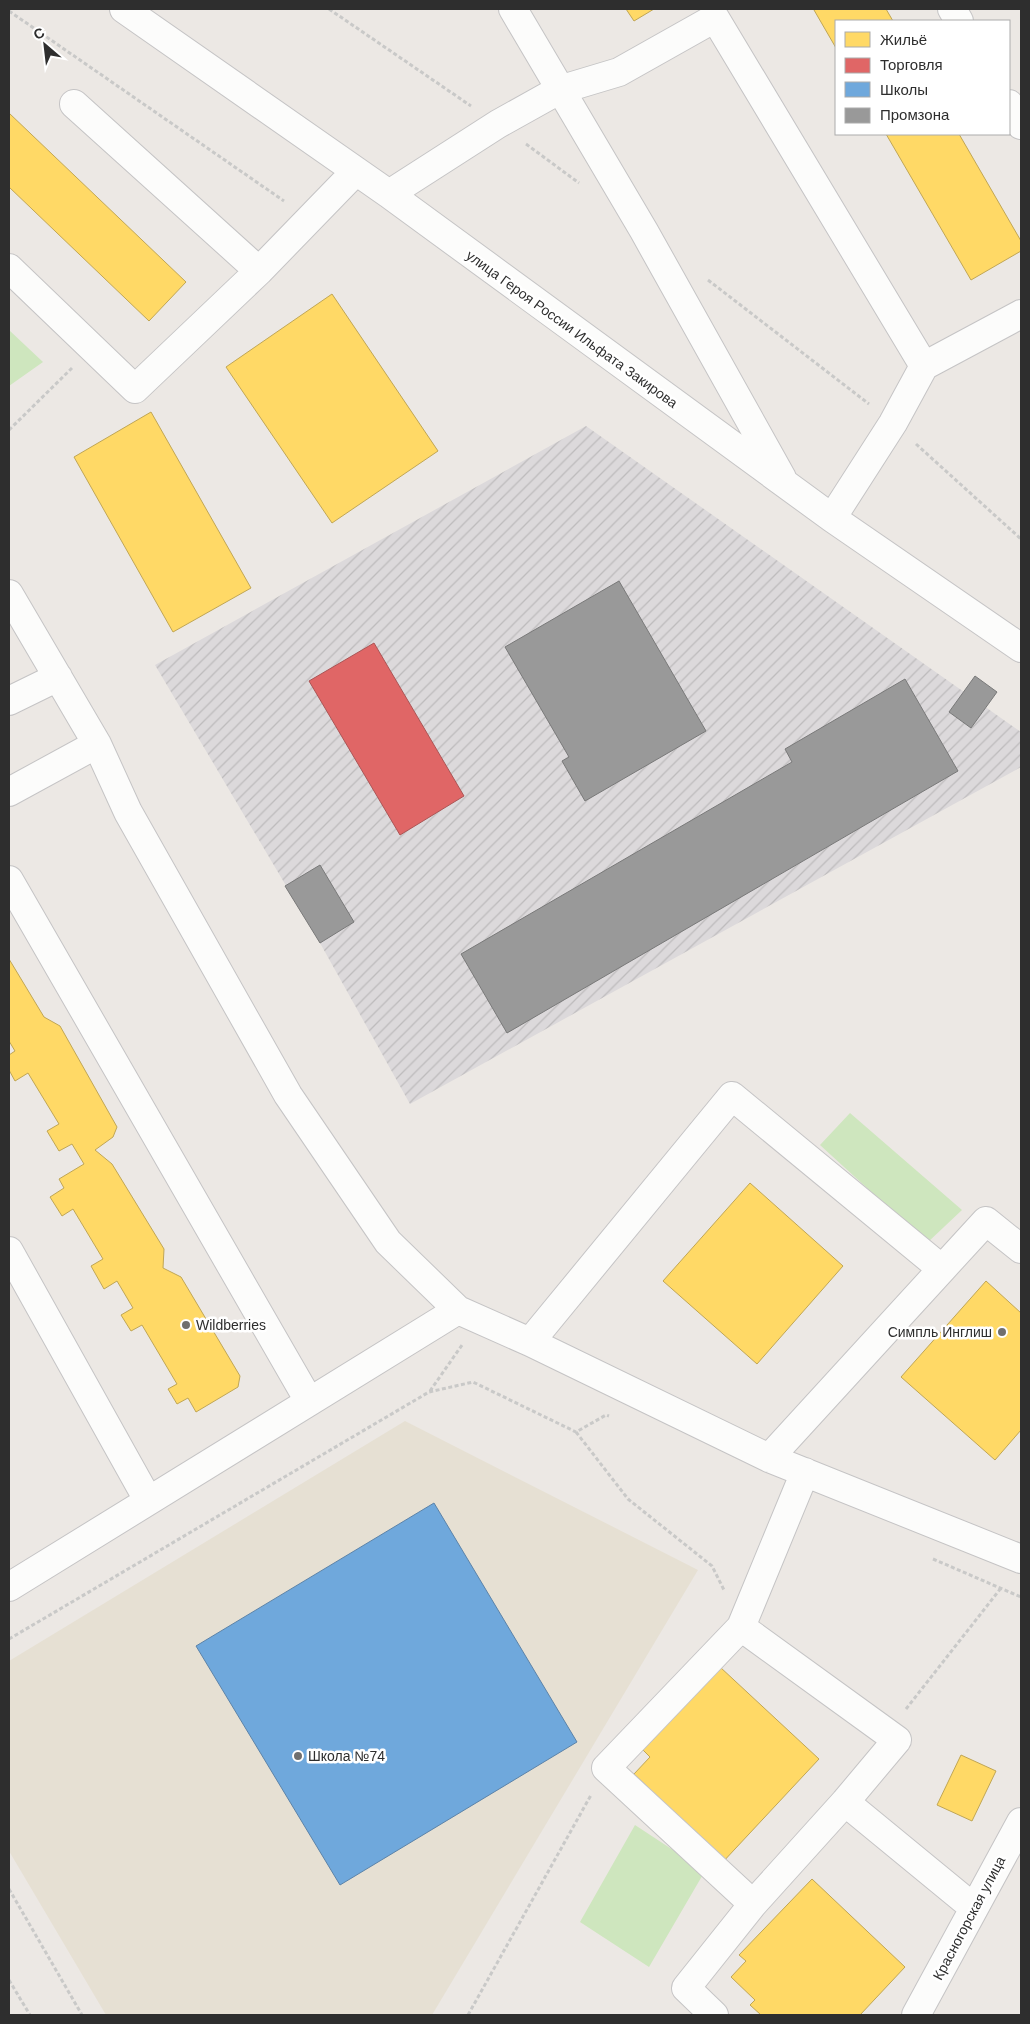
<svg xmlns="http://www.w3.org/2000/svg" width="1030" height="2024" font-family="Arial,sans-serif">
  <defs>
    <pattern id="industrial-furrows" width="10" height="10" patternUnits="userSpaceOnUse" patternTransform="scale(1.25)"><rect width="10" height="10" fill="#dcd9db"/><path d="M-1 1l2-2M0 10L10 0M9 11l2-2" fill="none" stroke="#bdbbbc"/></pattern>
  </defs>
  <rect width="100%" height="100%" fill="#ece8e4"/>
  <path fill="url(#industrial-furrows)" d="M586,426L1021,732V767L410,1104L320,943L155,665Z"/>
  <path fill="#e6e0d3" d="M405,1421L698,1570L432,2015H106L9,1851V1661Z"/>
  <path fill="#cee6be" d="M9,330L43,362L9,386Z
    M850,1113L962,1210L927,1243L820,1145Z
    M635,1825L705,1871L649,1967L580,1922Z"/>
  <path fill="#ffd966" stroke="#c0a655" d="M626,9H654L634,21Z
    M816,9H886L893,21H836V48L814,10Z
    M9,113L186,282L149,321L9,187Z
    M886,134H959L1021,241V251L971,280Z
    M332,294L438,451L332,523L226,367Z
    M151,412L251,588L173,632L74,457Z
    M9,959L44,1017L60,1026L117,1127L113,1137L95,1150L112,1164L164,1249L163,1268L181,1277L240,1376L238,1387L196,1412L188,1398L177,1404L168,1389L177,1384L142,1325L131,1331L121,1315L133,1308L117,1281L104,1289L91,1266L103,1259L73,1209L62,1216L50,1197L64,1188L59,1179L84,1164L72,1144L59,1151L47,1131L59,1124L28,1073L15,1081L9,1070V1055L15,1051L9,1041Z
    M750,1183L843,1266L757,1364L663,1281Z
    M986,1281L1021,1313V1430L995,1460L901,1377Z
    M720,1667L819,1759L721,1864L653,1801L658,1797L634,1774L650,1757L643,1750Z
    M961,1755L996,1771L972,1821L937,1805Z
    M812,1879L905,1967L860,2015H761L750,2005L755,2000L731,1977L746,1961L739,1955Z"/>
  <path fill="#e06666" stroke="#ab5555" d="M374,643L464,796L400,835L309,681Z"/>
  <path fill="#6fa8dc" stroke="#5c83a8" d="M434,1503L577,1742L340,1885L196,1646Z"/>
  <path fill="#999" stroke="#797979" d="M619,581L706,731L585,801L562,761L569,757L505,647Z
    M975,676L997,692L971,728L949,712Z
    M905,679L958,771L507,1033L461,954L792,762L785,749Z
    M320,865L354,922L320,943L285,886Z"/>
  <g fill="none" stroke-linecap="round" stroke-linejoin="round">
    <defs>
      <path id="minor" d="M124,9L389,194L832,518L1021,648
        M513,9L644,231L782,478
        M952,9L959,21
        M74,104L259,271
        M1009,104L1021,125
        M389,194L498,124L559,90L619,72L715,18L924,366
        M9,268L135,389L259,271L356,171
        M832,518L893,423L924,366L1021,314
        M9,594L97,744L128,812L288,1095L388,1242L458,1310L530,1342L769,1458L1021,1559
        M9,701L58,677
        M9,792L97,744
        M9,880L309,1401
        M9,1251L148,1500
        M942,1269L986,1221L1021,1249
        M530,1342L732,1096L942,1269L769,1458
        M9,1587L458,1310
        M741,1627L897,1740L845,1802L753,1904
        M845,1802L974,1908
        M714,2015L686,1988L753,1904L606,1768L741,1627L805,1472
        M916,2015L1021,1822"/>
    </defs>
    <use href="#minor" stroke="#c5c4c5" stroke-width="30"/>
    <path stroke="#c9c9c8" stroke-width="3" stroke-dasharray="4 2.5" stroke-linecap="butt" d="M329,9L471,106
      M9,11L284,201
      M526,144L579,183
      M708,280L869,404
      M9,430L72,368
      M916,444L1021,539
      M430,1391L462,1345
      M576,1432L628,1499L712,1566L724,1590
      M933,1559L1021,1597
      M9,1639L429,1392L473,1382L576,1432L606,1415L609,1416
      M906,1709L1001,1588
      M9,1889L82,2015
      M9,1980L30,2015
      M468,2015L591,1795"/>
    <use href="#minor" stroke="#fcfcfb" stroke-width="28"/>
  </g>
  <g fill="#706f6e" stroke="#fff" stroke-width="2">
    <circle cx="186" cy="1325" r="5"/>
    <circle cx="1002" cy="1332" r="5"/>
    <circle cx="298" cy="1756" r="5"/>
  </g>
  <g text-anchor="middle" stroke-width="5" stroke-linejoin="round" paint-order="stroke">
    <g font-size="14" fill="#2e2e2e" stroke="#fff">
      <text transform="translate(572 329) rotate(36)" y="5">улица Героя России Ильфата Закирова</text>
      <text transform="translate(969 1918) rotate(-62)" y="5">Красногорская улица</text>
    </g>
    <g font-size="14" fill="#2e2e2e" stroke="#fff" text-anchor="start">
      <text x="196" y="1330">Wildberries</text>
      <text x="992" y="1337" text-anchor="end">Симпль Инглиш</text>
      <text x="308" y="1761">Школа №74</text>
    </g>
  </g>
  <rect width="1030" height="2024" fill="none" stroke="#2e2e2e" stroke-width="20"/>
  <rect x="835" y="20" width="175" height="115" fill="#ffffff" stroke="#ababab"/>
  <rect x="845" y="32" width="25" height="15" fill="#ffd966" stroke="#ababab"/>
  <text x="880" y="45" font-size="15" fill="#2e2e2e">Жильё</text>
  <rect x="845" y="58" width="25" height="15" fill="#e06666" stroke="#ababab"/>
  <text x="880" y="70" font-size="15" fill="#2e2e2e">Торговля</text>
  <rect x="845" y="82" width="25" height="15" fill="#6fa8dc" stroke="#ababab"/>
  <text x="880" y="95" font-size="15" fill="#2e2e2e">Школы</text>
  <rect x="845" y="108" width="25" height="15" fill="#999999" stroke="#ababab"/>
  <text x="880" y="120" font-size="15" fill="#2e2e2e">Промзона</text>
  <g transform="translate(45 45) rotate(332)" stroke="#ffffff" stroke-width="4" paint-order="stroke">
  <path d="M0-4L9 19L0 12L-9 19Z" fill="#2e2e2e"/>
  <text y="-8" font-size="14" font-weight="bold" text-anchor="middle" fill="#2e2e2e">С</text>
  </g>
</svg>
